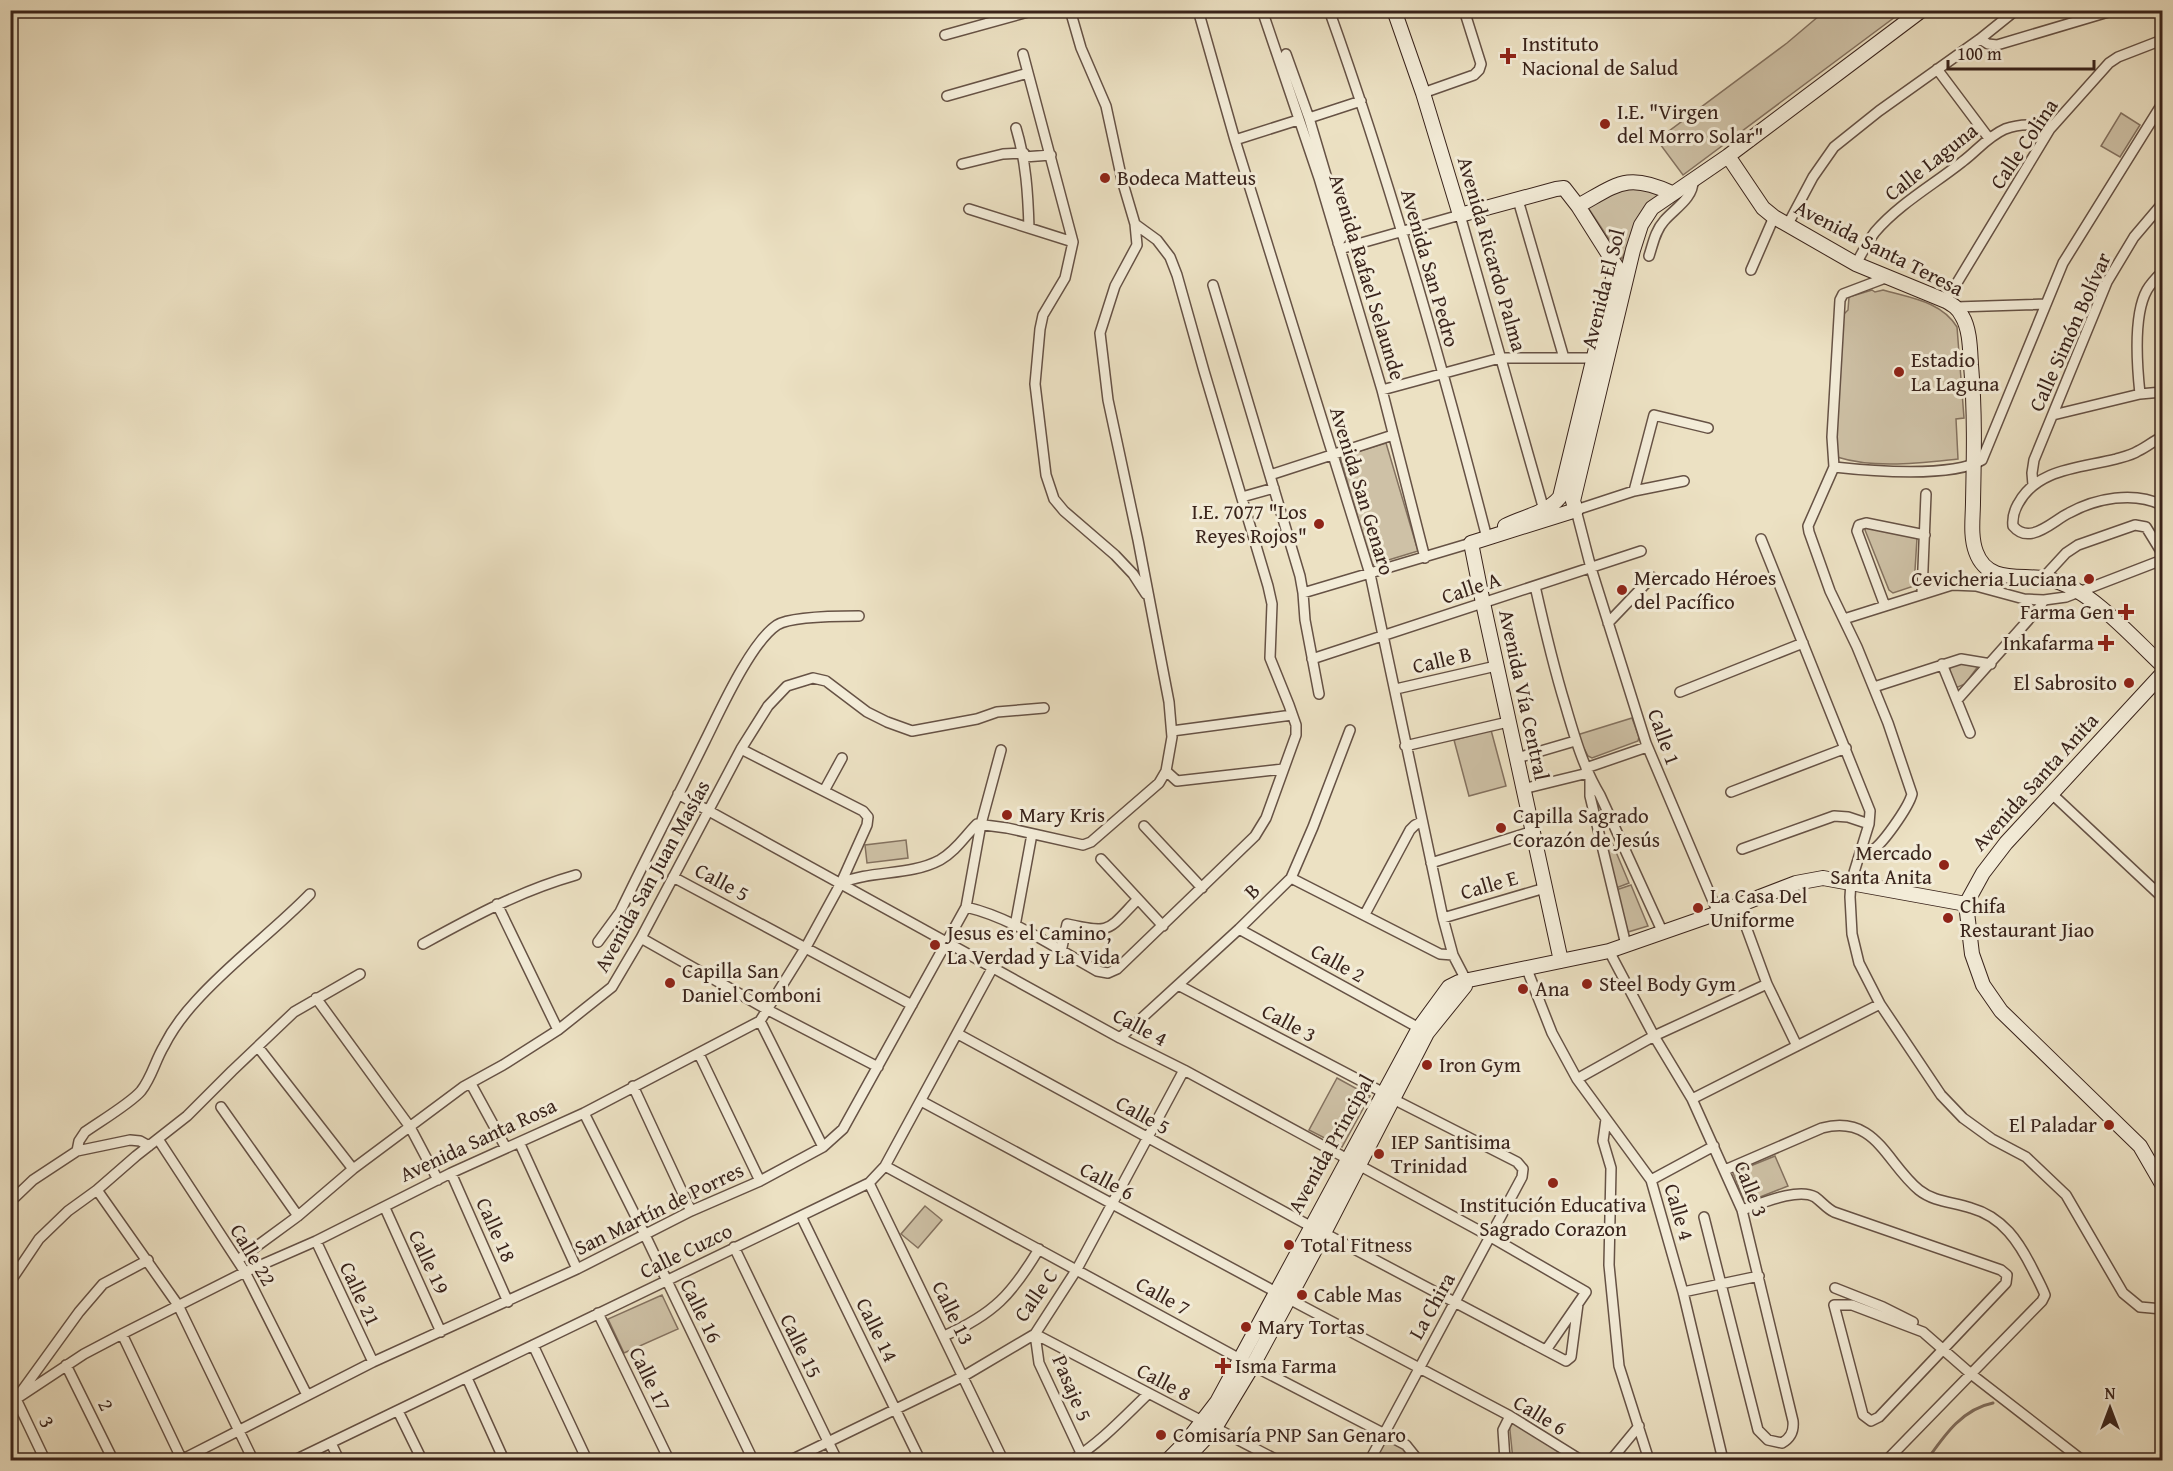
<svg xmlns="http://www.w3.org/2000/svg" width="2173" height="1471" font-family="'Gentium Book Plus',serif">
  <rect width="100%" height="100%" fill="#ece1c3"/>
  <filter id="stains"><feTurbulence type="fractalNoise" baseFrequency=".00333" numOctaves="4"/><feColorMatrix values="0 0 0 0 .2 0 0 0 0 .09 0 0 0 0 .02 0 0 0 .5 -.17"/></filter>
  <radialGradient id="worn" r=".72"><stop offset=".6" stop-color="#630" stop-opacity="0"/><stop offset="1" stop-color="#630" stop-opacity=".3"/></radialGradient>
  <path fill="#cec1a6" stroke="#847260" stroke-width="1.5" d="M1826,10L1903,11L1683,175L1657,140L1787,43Z
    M2121,113L2140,125L2120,157L2101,146Z
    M1630,186L1661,194L1638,221L1622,259L1587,206Z
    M1872,290L1875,292L1883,290C1910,298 1941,301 1957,327L1964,418L1956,419L1958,459C1919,463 1875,469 1837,457L1835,453L1841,317L1848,310L1849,297Z
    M1386,443L1418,551L1372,565L1340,457Z
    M1866,527L1917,538L1914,586L1893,593L1889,590L1865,530Z
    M1960,663L1979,665L1965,684L1958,687L1955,686L1949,671L1952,665Z
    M1632,718L1639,737L1638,741L1592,758L1588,756L1577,735Z
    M1491,730L1506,786L1469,796L1454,740Z
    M906,840L908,858L867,863L865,845Z
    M1611,840L1629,883L1616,888L1606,842Z
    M1631,885L1648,926L1628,932L1616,890Z
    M1337,1078L1370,1096L1342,1147L1309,1130Z
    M1775,1156L1788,1186L1745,1203L1733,1173Z
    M925,1206L942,1220L918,1248L901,1234Z
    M662,1295L678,1329L624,1353L608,1319Z
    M1509,1421L1575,1460H1513Z
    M1388,1436L1406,1449L1413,1460H1375Z"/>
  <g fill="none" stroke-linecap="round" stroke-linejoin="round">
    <path stroke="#806e5e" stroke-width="3" d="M1927,1460C1944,1436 1962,1409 1993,1403"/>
    <defs>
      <path id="street" d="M1200,10V17L1235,140L1370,574L1443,918L1453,955L1466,980
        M1262,10L1319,178L1382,390L1425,558
        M1329,10C1391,183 1441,360 1487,538
        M945,35L1035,10
        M1980,39L1988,44L1997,45L2115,10
        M1023,54L1073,242L1065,278L1043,315L1040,329L1035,384L1046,475L1054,499L1064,511L1115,555L1133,574L1146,594
        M1286,54L1309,118L1342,229V237L1338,243
        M1937,69L1988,137
        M1423,93L1474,75L1479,70L1481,64L1464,10
        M947,96L1028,73
        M1309,118L1361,101
        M1016,128C1026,161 1028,194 1029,228
        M1235,140L1298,120
        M1024,157L1051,155
        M962,164L1003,154L1024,153
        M1518,200L1564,358
        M969,209L1073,242
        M1788,224L1813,177L1834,147L1879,111L1980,39L2016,10
        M1340,249L1460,215L1544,510
        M1649,256C1653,244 1655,231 1664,221C1674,209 1694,198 1693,180
        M1856,264C1862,253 1868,241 1875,232C1899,204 1933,185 1962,162C1977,151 1987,137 2005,129C2019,124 2037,123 2050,129
        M1751,270L1774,217
        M1213,285L1300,576L1303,593L1305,620L1319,694
        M1946,301L2050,129L2109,63L2118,57L2162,40
        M1956,307L2046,304
        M1382,390L1500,358H1594
        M2140,394C2137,366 2133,315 2147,290C2151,283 2157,277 2162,272
        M2053,415L2140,394L2162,392
        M2162,437C2153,441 2147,447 2138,451C2132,455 2123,457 2116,459C2081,468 2037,468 2018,504C2014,511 2012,517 2013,526C2018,532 2024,535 2033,533C2046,530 2057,519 2069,513C2096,498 2134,491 2162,505
        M1834,467C1870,471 1952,478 1982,460L2063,263L2162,104
        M1270,475L1393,435
        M1684,481L1634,491L1576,510L1591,568L1646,743L1718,913
        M2033,485L2032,473L2034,460L2107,282L2134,237L2162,204
        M1634,491L1654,415L1708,428
        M1242,497L1274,488
        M1761,539L1870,811L1869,824L1851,882L1850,897L1852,934L1859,963L1880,1004L1941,1095L1963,1118L1992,1139L2026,1157L2066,1195L2123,1293L2140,1307L2162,1309
        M2043,578L2066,553L2078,545L2135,525L2146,527L2162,553
        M1535,586C1544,626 1553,665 1565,704C1574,735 1583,767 1600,795L1663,933
        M1303,593L1471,543
        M1922,593L1926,494
        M1885,606L1857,531L1859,525L1866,523L1925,535
        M1844,619L1952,585L1976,586L2024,599L2044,600L2066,597L2162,560
        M1608,623L1652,577
        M1312,659L1641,551
        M1942,664L1970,733
        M1874,687L1961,659L1991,664
        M1396,689L1496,666
        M1680,692L1803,643
        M1957,700L2039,608L2044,600
        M1172,731L1292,715
        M1405,746L1508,722
        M1517,758L1575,741
        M1586,768L1647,747
        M1166,771L1177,781L1283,769
        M1590,779V796L1626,945
        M1523,789L1588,773
        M824,791L842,758
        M1731,792L1846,748
        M678,794L1120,1038L1184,1070L1491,1237L1586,1292L1546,1350
        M2052,794L2162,897
        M1144,826L1202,888
        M1742,849L1834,816L1848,817L1869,824
        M1860,853C1861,853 1868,853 1869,852C1881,848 1909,806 1912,794L1888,723L1857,647L1830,591L1809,532L1808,526L1834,467L1832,437L1840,300L1843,294L1888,277
        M1101,859L1163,926
        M1431,863L1533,831
        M673,877L912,1005
        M1291,878L1440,954L1453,955
        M841,883C872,870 910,876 940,860C956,851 965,836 977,824L1007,828L1083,845L1091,842L1159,783L1166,771L1172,737L1169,702L1138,540L1108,400L1100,333L1115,286L1137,245L1135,224L1122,180L1106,106L1081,48L1070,10
        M497,904L558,1030
        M1738,905L1767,984L1797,1046
        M966,907C1013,918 1055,948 1097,971L1108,973L1117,969L1255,836L1266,818L1296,735V725L1289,705L1270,658L1272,604L1268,586L1204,371L1177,275L1170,257L1157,240L1135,224
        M1365,914L1410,830L1415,825L1421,822
        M1443,918L1545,888
        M1015,926L1032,834
        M1239,929L1419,1028
        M641,938L768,1010L878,1067
        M598,942L620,912C648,854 677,798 705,741C720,711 751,642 777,625C791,616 841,616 859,616
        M423,944C474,916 520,891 576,875
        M1609,951L1654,1036L1692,1099L1742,1210L1793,1421C1794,1431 1791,1438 1782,1443L1768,1440L1758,1430L1704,1217
        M1061,952L1067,924C1112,934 1107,931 1138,899
        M1526,967L1552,1033L1577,1079L1651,1180L1683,1292L1723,1460
        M1178,985L1384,1093
        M316,998L410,1127L438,1180
        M760,1021L823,1147
        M958,1034L1310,1226
        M1120,1038L1239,929L1291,878L1313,827L1350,730
        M258,1047L353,1169
        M699,1054L760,1181
        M1577,1079L1654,1036L1767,984
        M471,1084L506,1148
        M633,1086L691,1211
        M1692,1099L1880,1004
        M921,1101L1276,1292
        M221,1107L298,1216
        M584,1113L645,1235L753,1460
        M1606,1119L1603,1141L1611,1168L1609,1265L1619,1366L1649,1460
        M158,1139L245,1272L307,1395
        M520,1144L577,1269
        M77,1151L79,1141L85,1132C99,1122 131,1103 141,1091C152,1077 155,1061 164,1046C172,1030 184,1014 196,1001C231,962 274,931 310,894
        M885,1166L1240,1359L1406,1445L1418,1460
        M1725,1170L1822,1128C1876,1114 1886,1163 1919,1190C1934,1202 1953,1202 1971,1208C2003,1217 2019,1242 2033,1270C2037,1278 2042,1287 2045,1295L2042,1301L1887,1460
        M451,1173L508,1302
        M1651,1180L1714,1146
        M869,1183L1003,1460
        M97,1190L178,1305L253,1460
        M10,1202L33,1180L77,1151L130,1140L140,1141L149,1146
        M385,1208L441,1332
        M1742,1210C1760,1204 1798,1187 1815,1197C1822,1202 1826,1208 1834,1212L2001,1270L2007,1275L2006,1283L1879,1417L1871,1421L1863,1415L1834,1305H1852L1923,1332L1971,1374L2082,1460
        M801,1216L920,1460
        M1324,1233L1566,1361L1571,1357L1578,1304
        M316,1241L373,1362
        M734,1247L837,1460
        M238,1260L298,1216L353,1169L463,1087L503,1065L558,1030L612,987L641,938L741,749L768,706L787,686L813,678L826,681L867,712L887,722L912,731L977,719L997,712L1044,708
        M10,1282L39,1239L68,1211L97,1190L136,1156L187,1116L232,1071L294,1012L360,974
        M1835,1288L1883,1307L1913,1322
        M1683,1292L1759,1276
        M1289,1299L1510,1416L1581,1460
        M598,1313L669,1460
        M122,1334L182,1460
        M1035,1334L1277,1460
        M1035,1334L1039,1363L1082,1455
        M944,1336C994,1314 1012,1294 1039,1249
        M533,1345L587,1460
        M66,1365L113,1460
        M467,1378L504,1460
        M10,1406L16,1399L84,1354L122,1334L245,1272L316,1241L451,1173L584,1113L760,1021L806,947L841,883L867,825L868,817L863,811L741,749
        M398,1411L422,1460
        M331,1443L339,1460
        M45,1460L16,1399L79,1312L103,1284L148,1260
        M181,1460L373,1362L577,1269L691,1211L760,1181L823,1147L843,1129L966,907L981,824L1001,750
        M295,1460L869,1183L885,1166L993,967
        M791,1460L964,1376L1035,1334L1077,1269L1184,1070
        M1072,1460C1100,1443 1124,1417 1148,1394
        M1370,1460L1522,1177L1523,1169L1517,1162L1393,1099
        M1505,1460L1503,1430L1510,1416
        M1611,1460L1639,1426"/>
      <path id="secondary" d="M1394,10L1423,93L1460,215L1556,189L1564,188L1578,206L1616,266L1560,497C1546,514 1524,516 1505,526
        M1728,156L1763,208L1774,217L1856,264L1946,301C1953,305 1958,308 1962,316C1970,329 1970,349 1971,365C1975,411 1974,456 1973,502C1973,517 1970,536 1976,552C1989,588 2028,571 2056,581C2094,593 2133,638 2162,665
        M1578,206C1618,184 1627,172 1672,193
        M2162,674L2006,843L1983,873L1966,904L1972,954L1983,985L2001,1011L2140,1146L2162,1184
        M1561,961L1483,603L1471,543L1576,510L1573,501L1633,250L1641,225L1652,208L1728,156L1922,10
        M1168,1460L1187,1441L1217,1402L1419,1028L1449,987L1459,982L1609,951L1718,913L1796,883L1823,878L1966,904
        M1185,1460L1215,1428L1253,1365L1324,1233L1427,1033L1465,986L1466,980
        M2160,1460L2162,1459"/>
    </defs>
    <use href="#street" stroke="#665245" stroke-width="12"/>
    <use href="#secondary" stroke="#39231b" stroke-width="16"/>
    <use href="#street" stroke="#f3ecd8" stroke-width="9"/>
    <use href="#secondary" stroke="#f3ecd8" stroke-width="14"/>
  </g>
  <g fill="#8f2418" stroke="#f3ecd8" stroke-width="2">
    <path d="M1505 47h6v6h6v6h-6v6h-6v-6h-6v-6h6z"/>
    <circle cx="1605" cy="124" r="6"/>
    <circle cx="1105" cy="178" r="6"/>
    <circle cx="1899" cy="372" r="6"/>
    <circle cx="1319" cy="524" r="6"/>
    <circle cx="2089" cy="579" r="6"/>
    <circle cx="1622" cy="590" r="6"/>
    <path d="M2123 603h6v6h6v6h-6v6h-6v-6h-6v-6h6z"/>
    <path d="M2103 634h6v6h6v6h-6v6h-6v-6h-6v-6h6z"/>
    <circle cx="2129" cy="683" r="6"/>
    <circle cx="1007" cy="815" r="6"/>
    <circle cx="1501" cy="828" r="6"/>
    <circle cx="1944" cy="865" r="6"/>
    <circle cx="1698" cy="908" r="6"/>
    <circle cx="1948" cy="918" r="6"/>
    <circle cx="935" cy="945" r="6"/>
    <circle cx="670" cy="983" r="6"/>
    <circle cx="1587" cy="984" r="6"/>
    <circle cx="1523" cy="989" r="6"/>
    <circle cx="1427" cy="1065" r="6"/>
    <circle cx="2109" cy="1125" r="6"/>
    <circle cx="1379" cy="1154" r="6"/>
    <circle cx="1553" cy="1183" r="6"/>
    <circle cx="1289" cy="1245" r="6"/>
    <circle cx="1302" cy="1295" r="6"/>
    <circle cx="1246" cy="1327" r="6"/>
    <path d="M1220 1357h6v6h6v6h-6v6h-6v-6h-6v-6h6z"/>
    <circle cx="1161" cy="1435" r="6"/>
  </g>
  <g text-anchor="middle" stroke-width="6" stroke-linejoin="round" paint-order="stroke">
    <g font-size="21" fill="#39231b" stroke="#f3ecd8" text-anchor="start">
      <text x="1522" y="51">Instituto<tspan x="1522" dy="24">Nacional de Salud</tspan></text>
      <text x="1617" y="119">I.E. "Virgen<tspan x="1617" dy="24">del Morro Solar"</tspan></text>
      <text x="1117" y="185">Bodeca Matteus</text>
      <text x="1911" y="367">Estadio<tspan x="1911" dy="24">La Laguna</tspan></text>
      <text x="1307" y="519" text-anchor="end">I.E. 7077 "Los<tspan x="1307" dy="24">Reyes Rojos"</tspan></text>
      <text x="1634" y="585">Mercado Héroes<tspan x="1634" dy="24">del Pacífico</tspan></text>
      <text x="2077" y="586" text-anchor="end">Cevicheria Luciana</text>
      <text x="2114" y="619" text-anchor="end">Farma Gen</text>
      <text x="2094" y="650" text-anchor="end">Inkafarma</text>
      <text x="2117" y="690" text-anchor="end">El Sabrosito</text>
      <text x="1019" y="822">Mary Kris</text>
      <text x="1513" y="823">Capilla Sagrado<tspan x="1513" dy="24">Corazón de Jesús</tspan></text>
      <text x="1932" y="860" text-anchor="end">Mercado<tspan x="1932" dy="24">Santa Anita</tspan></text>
      <text x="1710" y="903">La Casa Del<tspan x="1710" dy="24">Uniforme</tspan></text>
      <text x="1960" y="913">Chifa<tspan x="1960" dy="24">Restaurant Jiao</tspan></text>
      <text x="947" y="940">Jesus es el Camino,<tspan x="947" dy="24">La Verdad y La Vida</tspan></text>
      <text x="682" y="978">Capilla San<tspan x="682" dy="24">Daniel Comboni</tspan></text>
      <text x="1599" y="991">Steel Body Gym</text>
      <text x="1535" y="996">Ana</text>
      <text x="1439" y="1072">Iron Gym</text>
      <text x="2097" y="1132" text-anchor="end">El Paladar</text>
      <text x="1391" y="1149">IEP Santisima<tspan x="1391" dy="24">Trinidad</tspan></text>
      <text x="1553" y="1212" text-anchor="middle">Institución Educativa<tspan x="1553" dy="24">Sagrado Corazon</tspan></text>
      <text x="1301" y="1252">Total Fitness</text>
      <text x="1314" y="1302">Cable Mas</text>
      <text x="1258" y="1334">Mary Tortas</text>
      <text x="1235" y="1373">Isma Farma</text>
      <text x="1173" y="1442">Comisaría PNP San Genaro</text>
    </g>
    <g font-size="21" fill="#39231b" stroke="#f3ecd8">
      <text transform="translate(2024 144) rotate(-56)" y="7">Calle Colina</text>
      <text transform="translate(1931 162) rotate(-38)" y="7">Calle Laguna</text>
      <text transform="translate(1879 248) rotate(27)" y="7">Avenida Santa Teresa</text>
      <text transform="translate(1492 254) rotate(74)" y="7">Avenida Ricardo Palma</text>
      <text transform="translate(1430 268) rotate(74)" y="7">Avenida San Pedro</text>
      <text transform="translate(1367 277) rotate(73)" y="7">Avenida Rafael Selaunde</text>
      <text transform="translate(1603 289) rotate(-76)" y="7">Avenida El Sol</text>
      <text transform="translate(2070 332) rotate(-66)" y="7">Calle Simón Bolívar</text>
      <text transform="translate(1362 491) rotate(73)" y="7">Avenida San Genaro</text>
      <text transform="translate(1471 588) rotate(-18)" y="7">Calle A</text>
      <text transform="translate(1442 660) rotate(-13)" y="7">Calle B</text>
      <text transform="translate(1524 695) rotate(78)" y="7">Avenida Vía Central</text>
      <text transform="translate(1664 737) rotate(70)" y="7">Calle 1</text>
      <text transform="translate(2035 782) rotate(-48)" y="7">Avenida Santa Anita</text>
      <text transform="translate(652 876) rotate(-61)" y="7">Avenida San Juan Masías</text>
      <text transform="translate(722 882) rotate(28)" y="7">Calle 5</text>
      <text transform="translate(1489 885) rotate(-16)" y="7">Calle E</text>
      <text transform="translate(1252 891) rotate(-45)" y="7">B</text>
      <text transform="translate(1338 963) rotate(29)" y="7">Calle 2</text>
      <text transform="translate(1289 1023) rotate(28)" y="7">Calle 3</text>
      <text transform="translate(1140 1027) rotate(28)" y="7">Calle 4</text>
      <text transform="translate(1143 1115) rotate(29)" y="7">Calle 5</text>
      <text transform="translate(478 1140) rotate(-25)" y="7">Avenida Santa Rosa</text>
      <text transform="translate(1331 1144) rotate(-61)" y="7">Avenida Principal</text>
      <text transform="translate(1107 1181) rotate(28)" y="7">Calle 6</text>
      <text transform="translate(1751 1189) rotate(69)" y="7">Calle 3</text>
      <text transform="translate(659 1209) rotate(-26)" y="7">San Martín de Porres</text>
      <text transform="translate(1679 1212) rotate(74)" y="7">Calle 4</text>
      <text transform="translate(496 1230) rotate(66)" y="7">Calle 18</text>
      <text transform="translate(686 1251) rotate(-26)" y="7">Calle Cuzco</text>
      <text transform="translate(253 1255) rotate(59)" y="7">Calle 22</text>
      <text transform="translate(429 1262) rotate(65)" y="7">Calle 19</text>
      <text transform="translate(360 1294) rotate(65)" y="7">Calle 21</text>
      <text transform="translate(1036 1295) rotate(-55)" y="7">Calle C</text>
      <text transform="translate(1163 1296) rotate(29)" y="7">Calle 7</text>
      <text transform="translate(1432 1306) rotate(-61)" y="7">La Chira</text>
      <text transform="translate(701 1311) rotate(64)" y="7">Calle 16</text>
      <text transform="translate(953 1313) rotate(64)" y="7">Calle 13</text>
      <text transform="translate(877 1330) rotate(64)" y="7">Calle 14</text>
      <text transform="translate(801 1346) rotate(64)" y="7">Calle 15</text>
      <text transform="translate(650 1379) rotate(64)" y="7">Calle 17</text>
      <text transform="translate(1164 1382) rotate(28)" y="7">Calle 8</text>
      <text transform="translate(1072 1388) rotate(67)" y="7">Pasaje 5</text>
      <text transform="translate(106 1405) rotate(64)" y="7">2</text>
      <text transform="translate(1540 1415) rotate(31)" y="7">Calle 6</text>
      <text transform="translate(47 1422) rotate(64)" y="7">3</text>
    </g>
  </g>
  <rect width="2173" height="1471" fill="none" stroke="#ece1c3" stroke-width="36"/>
  <rect x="12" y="12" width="2149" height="1447" fill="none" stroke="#39231b" stroke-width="3"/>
  <rect x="18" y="18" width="2137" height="1435" fill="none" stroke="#39231b" stroke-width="1.5"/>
  <g transform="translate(2110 1408)" stroke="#f3ecd8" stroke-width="4.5" paint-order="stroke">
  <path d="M0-4.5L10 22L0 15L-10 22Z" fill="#39231b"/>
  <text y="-9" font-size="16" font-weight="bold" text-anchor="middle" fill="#39231b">N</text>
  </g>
  <path d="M1948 60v9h146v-9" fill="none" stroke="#39231b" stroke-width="3"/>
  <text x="1957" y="60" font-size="18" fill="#39231b" stroke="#f3ecd8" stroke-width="4.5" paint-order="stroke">100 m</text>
  <rect width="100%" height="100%" filter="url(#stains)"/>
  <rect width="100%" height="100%" fill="url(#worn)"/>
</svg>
